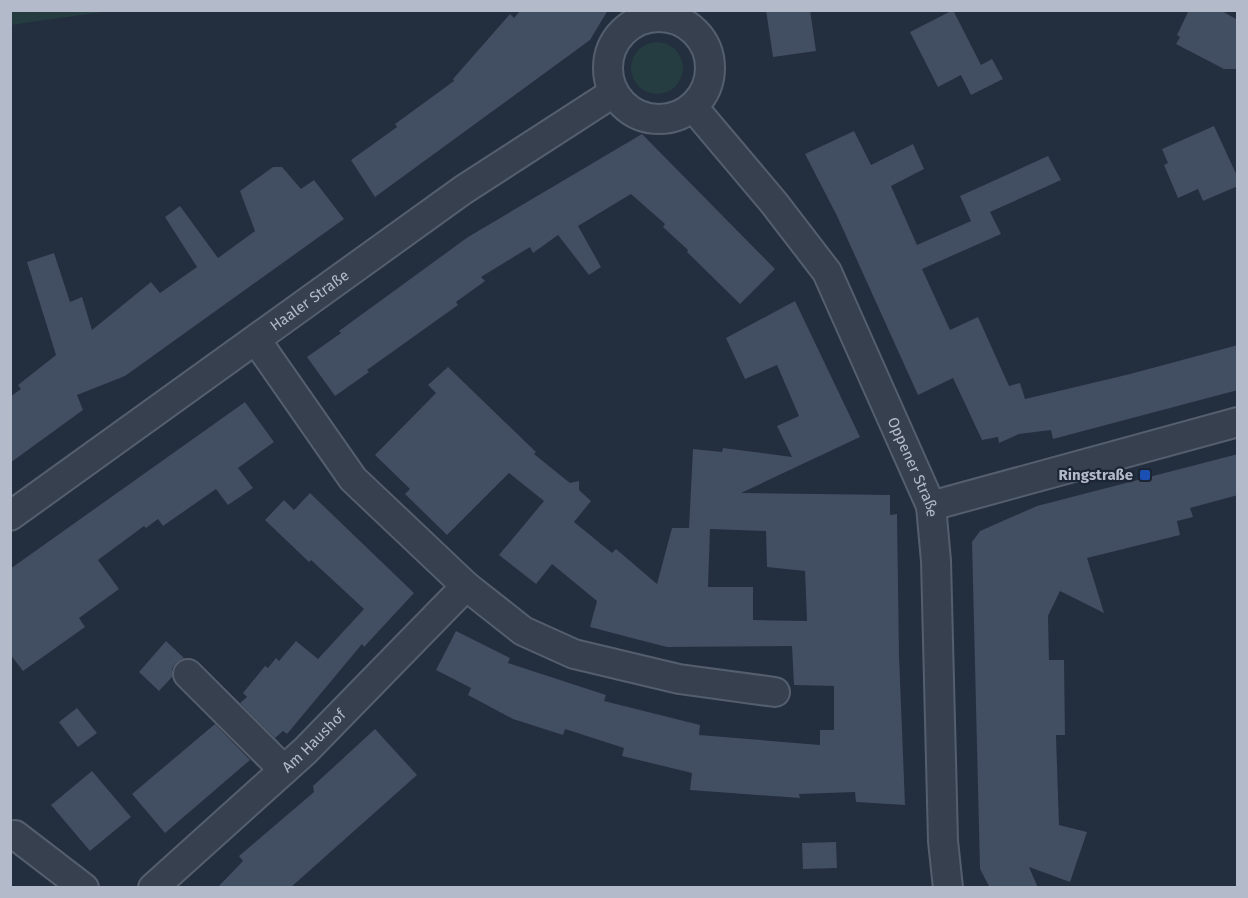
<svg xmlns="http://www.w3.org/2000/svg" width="1248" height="898" font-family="'Fira Sans',sans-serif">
  <rect width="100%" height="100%" fill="#232e3f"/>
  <path fill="#253c40" d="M11,10H110V11L11,25Z
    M631 68a26 26 0 1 1 52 0a26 26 0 1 1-52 0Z"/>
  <path fill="#424e61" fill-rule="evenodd" d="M521,10H608L590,40L375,197L351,160L397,127L395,124L454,81L453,79L510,14L514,18Z
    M766,10H810L816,51L773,57Z
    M953,10L981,65L992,59L1003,79L971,95L961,75L938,87L910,32Z
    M1189,10H1220L1238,20V69H1224L1176,44L1180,37L1177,35Z
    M1214,126L1238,178V186L1203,201L1198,189L1178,198L1164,165L1168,163L1162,149Z
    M854,131L871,165L913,144L924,169L891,186L917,245L971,221L960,196L1048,156L1061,180L990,212L1001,234L922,269L950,330L978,317L1009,386L1020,383L1025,399L1130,374L1238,345V390L1053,439L1051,430L1019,434L999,443L998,437L982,440L953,378L918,395L837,216L805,154Z
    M642,134L775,269L740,304L687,252L688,250L663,227L665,224L631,194L578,226L601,267L589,275L558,235L533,253L530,247L481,277L485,281L456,302L458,305L367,370L369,372L335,396L307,357L341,333L339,331L468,237Z
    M273,167H282L301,189L314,180L344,219L125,376L77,395L83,410L10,463V397L21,389L18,385L56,355L27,262L54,253L70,302L82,297L92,330L151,282L160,293L197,267L165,217L180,206L218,258L255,231L240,191Z
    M795,301L860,437L741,493L890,495V515L897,514L899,655L905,805L856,802L855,792L799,794L800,798L690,790L692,773L622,756L624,748L565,729L563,735L513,719L468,695L471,688L436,670L456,631L510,658L508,663L606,695L604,701L700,725L699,735L820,745V730H834V686L794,685L792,646L667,647L628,637L590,627L597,601L552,564L536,584L499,555L544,501L509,473L447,535L405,494L410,489L375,455L436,393L428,385L448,367L536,452L534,454L570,483L579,481V490L591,501L574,522L612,553L616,549L657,584L672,528H689L693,449L722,452L723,448L792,457L777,426L799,416L777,365L745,379L726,338ZM710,529L766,531L767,567L805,571L807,621L753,620V587H708Z
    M245,402L274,442L238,468L253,488L228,505L216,489L163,526L158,519L146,528L144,526L98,560L119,589L79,618L85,627L23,671L10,654V569Z
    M1238,454V495L1190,508L1193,517L1177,521L1180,535L1087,558L1104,613L1060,591L1048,616L1049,660H1064L1065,735H1056L1059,825L1087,832L1070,882L1029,867L1038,888H990L980,869L972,542L980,531L1037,506Z
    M310,493L414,593L364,647L362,644L287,734L283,731L275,738L240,703L247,697L243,693L265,666L268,668L276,658L279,661L296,641L318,659L364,609L311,560L309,562L265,520L284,500L294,510Z
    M166,641L184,658L176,663L172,669V677L159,691L139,672Z
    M77,708L97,733L78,747L59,722Z
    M215,724L250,760L165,833L132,794Z
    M375,729L417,775L290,888H217L243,861L239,856L314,792L313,786Z
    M92,771L131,817L90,851L51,805Z
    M836,842L837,868L803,869L802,843Z"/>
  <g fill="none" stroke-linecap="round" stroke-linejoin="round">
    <defs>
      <g id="minor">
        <circle cx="659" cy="68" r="51"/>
        <path id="s1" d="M693,107L774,203L827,272L931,506L936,561L943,841L948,888"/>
        <path d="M256,340L353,479L466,586L523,631L574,654L679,679L775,692"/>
        <path d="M931,506L1238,422"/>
        <path id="s2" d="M10,516L463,190L613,93"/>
        <path d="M188,674L284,770"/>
        <path d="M15,835L84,888"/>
        <path id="s3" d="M153,888L305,751L466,586"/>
      </g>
    </defs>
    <use href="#minor" stroke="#555e6d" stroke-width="32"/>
    <use href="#minor" stroke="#37404f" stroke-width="28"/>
  </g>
  <rect fill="#1a4fb4" stroke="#1c2534" stroke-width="2" x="1139" y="469" width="12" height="12" rx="3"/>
  <g text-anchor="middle" stroke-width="4.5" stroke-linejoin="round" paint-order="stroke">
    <g font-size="15" fill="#b3bbca" stroke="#1c2534">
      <text dy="5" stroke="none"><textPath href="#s2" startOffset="369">Haaler Straße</textPath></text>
      <text dy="5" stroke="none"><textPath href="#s1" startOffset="426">Oppener Straße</textPath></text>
      <text dy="5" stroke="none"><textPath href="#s3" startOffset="218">Am Haushof</textPath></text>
    </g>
    <g font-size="15" font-weight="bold" fill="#b3bbca" stroke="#1c2534" text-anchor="end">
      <text x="1133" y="480">Ringstraße</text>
    </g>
  </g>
  <rect width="1248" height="898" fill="none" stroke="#b3bbca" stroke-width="24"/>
</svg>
